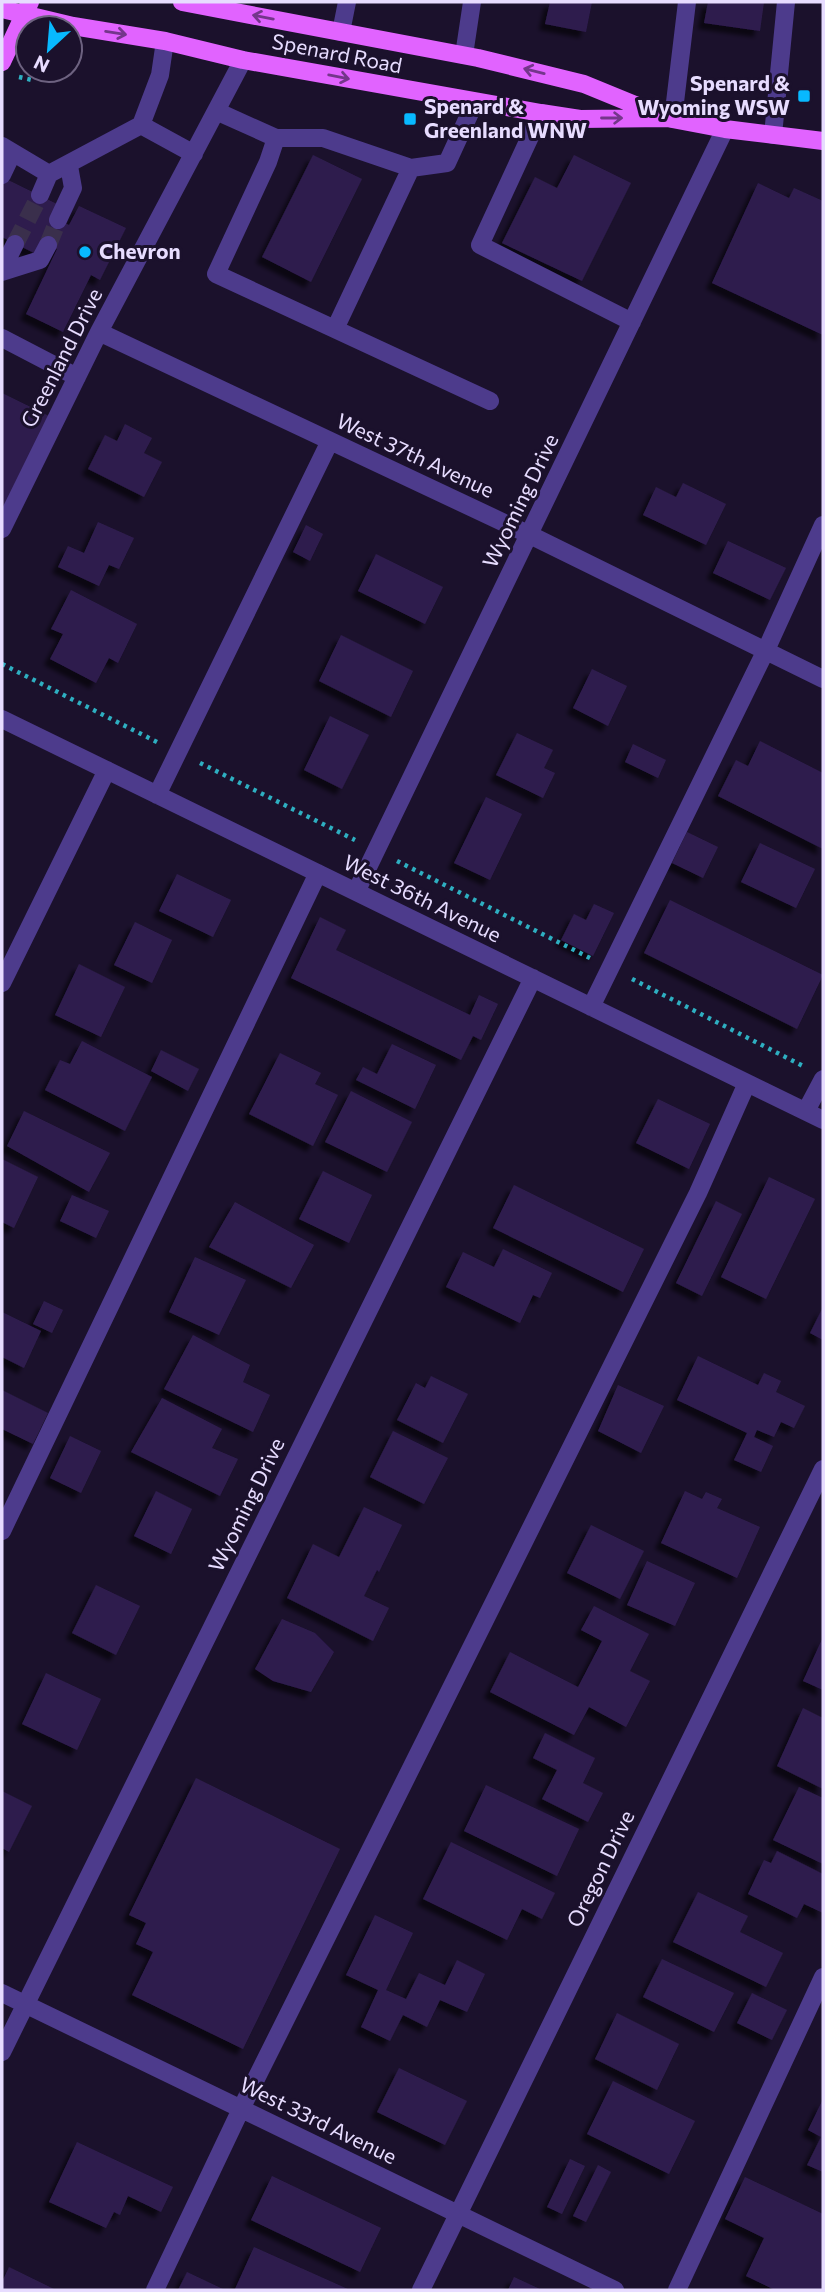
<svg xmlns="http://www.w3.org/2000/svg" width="825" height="2292" font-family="Commissioner,sans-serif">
  <defs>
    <filter id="shadow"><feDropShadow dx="-6" dy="6" stdDeviation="2" flood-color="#0009"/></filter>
  </defs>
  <rect width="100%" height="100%" fill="#1b112c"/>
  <path fill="#2f1d4e" filter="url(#shadow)" d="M550,2H592L586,32L545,24Z
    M708,2H764L760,31L704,23Z
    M313,155L362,179L311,282L262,257Z
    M574,155L631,183L582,281L502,243L535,177L557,188Z
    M2,177L61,206L58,220L69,225L79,206L126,228L100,280L91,275L63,332L26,314L57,249L42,242L36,254L2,237Z
    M758,183L789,198L794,188L823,201V335L712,283Z
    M2,393L49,416L2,512Z
    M125,424L152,438L144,453L162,462L144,497L88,469L105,435L117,441Z
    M683,483L726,504L706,545L643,515L656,487L676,497Z
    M98,522L134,538L119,569L109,565L99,586L58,567L68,546L84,553Z
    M306,525L323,534L310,561L293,552Z
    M728,541L786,568L770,600L713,573Z
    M376,554L443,587L425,624L358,591Z
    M71,590L137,624L118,663L109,658L96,683L50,659L63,634L51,629Z
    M341,635L413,671L391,717L319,681Z
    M592,669L627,686L608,726L573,708Z
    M330,716L369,735L342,789L304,770Z
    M517,733L553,750L544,768L555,773L543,798L496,775Z
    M760,741L823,773V849L718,796L736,760L748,766Z
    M633,744L666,760L658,778L625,762Z
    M486,797L522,814L490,880L454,863Z
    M687,832L718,847L703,878L672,863Z
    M760,843L815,869L796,908L741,882Z
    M177,874L231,900L213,937L159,911Z
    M670,900L823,975L797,1029L644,953Z
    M594,904L614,913L593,956L561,940L574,914L586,920Z
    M320,917L346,930L336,950L470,1015L479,995L498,1004L481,1040L473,1036L461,1060L291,978Z
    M135,922L172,940L152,983L114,965Z
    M79,964L125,987L101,1037L55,1015Z
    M82,1041L152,1077L125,1131L45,1090L60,1060L70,1064Z
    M392,1044L436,1065L415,1109L356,1080L363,1067L377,1074Z
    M161,1050L199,1069L188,1091L151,1071Z
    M280,1053L321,1073L315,1084L338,1095L313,1146L249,1114Z
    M351,1091L412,1122L387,1172L325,1142Z
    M658,1099L710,1124L689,1169L636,1143Z
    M24,1111L110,1153L89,1192L7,1146Z
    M2,1159L38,1177L14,1228L2,1222Z
    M323,1171L372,1195L349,1243L299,1219Z
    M769,1177L815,1199L766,1299L721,1277Z
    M514,1185L644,1249L623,1292L493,1228Z
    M72,1195L109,1211L96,1238L60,1221Z
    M716,1201L742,1214L702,1296L676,1283Z
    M235,1202L314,1245L291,1288L209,1247Z
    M503,1249L552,1273L540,1298L533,1295L520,1323L446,1287L463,1252L494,1267Z
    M195,1257L246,1280L219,1335L169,1312Z
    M44,1301L63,1310L52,1333L33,1324Z
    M823,1307V1340L810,1333Z
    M2,1312L41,1331L24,1368L2,1357Z
    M193,1335L250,1365L243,1382L270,1395L253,1432L164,1389Z
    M698,1356L758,1385L764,1373L781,1381L776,1392L805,1406L794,1428L781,1422L774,1437L757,1430L754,1437L773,1446L761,1472L734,1460L747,1433L677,1400Z
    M431,1376L468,1394L443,1443L397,1420L416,1383L425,1388Z
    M618,1385L664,1406L641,1453L598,1431Z
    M2,1390L48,1413L33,1444L2,1429Z
    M162,1398L222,1429L212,1448L238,1459L220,1496L131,1452Z
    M393,1431L448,1458L424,1504L370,1477Z
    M70,1436L101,1451L81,1493L50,1478Z
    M156,1491L192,1509L171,1554L134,1536Z
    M685,1491L702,1499L706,1492L722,1499L717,1508L760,1527L737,1578L661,1543Z
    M364,1507L402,1525L379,1572L377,1570L364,1596L389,1608L373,1641L287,1598L313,1544L339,1557Z
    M591,1525L644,1551L620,1599L567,1573Z
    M647,1561L695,1583L675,1626L627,1605Z
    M96,1585L140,1606L116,1655L72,1633Z
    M594,1606L649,1634L630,1671L650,1681L626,1727L589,1707L574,1735L490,1692L510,1652L578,1687L602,1641L581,1630Z
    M282,1619L315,1633L334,1652L311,1692L273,1681L255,1669Z
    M823,1637V1690L803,1681Z
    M46,1673L101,1699L77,1750L22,1724Z
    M803,1708L823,1718V1789L777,1766Z
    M545,1733L595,1758L583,1783L603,1793L588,1822L542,1799L557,1770L533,1758Z
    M196,1778L340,1849L243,2049L132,1995L153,1952L136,1944L146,1923L129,1915Z
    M486,1785L579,1829L557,1876L464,1831Z
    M799,1787L823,1798V1864L773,1840Z
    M2,1791L32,1806L9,1852L2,1848Z
    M451,1842L555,1893L542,1919L522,1909L507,1940L423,1899Z
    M777,1851L823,1874V1913L804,1904L797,1918L748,1894L764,1860L771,1863Z
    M698,1892L748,1916L740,1932L783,1953L766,1987L673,1942Z
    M375,1915L413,1933L386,1990L406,1999L419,1973L445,1985L457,1960L485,1974L467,2012L440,2000L427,2027L403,2015L390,2041L361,2027L378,1990L346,1975Z
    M662,1959L734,1993L714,2032L643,1997Z
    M752,1993L787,2010L772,2040L737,2023Z
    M617,2013L679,2044L657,2090L595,2059Z
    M399,2068L467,2101L445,2145L377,2112Z
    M613,2081L695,2121L669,2174L587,2134Z
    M823,2099V2172L807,2165L821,2137L808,2130Z
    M77,2142L173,2187L161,2212L128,2196L120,2215L114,2212L106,2228L49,2202Z
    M570,2159L585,2166L562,2214L547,2207Z
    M598,2165L611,2172L586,2222L573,2216Z
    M272,2176L381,2228L360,2272L251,2220Z
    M745,2177L823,2214V2290H775L746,2276L764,2238L725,2219Z
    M254,2247L350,2290L235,2289Z
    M9,2267L56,2290H2V2282Z
    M187,2272L225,2290H178Z
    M514,2277L542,2290H508Z"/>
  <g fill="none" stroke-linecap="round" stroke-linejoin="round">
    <path stroke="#3a2f4c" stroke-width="18" stroke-dasharray="18 9" stroke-linecap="butt" d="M15,244L40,195
      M48,245L58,220"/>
    <path stroke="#2eafc1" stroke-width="4.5" stroke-dasharray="3.5 5" stroke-linecap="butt" d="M19,77L32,80
      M2,664L157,742
      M200,763L355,840
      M397,861L590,958
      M632,979L805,1067"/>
    <path stroke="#4d3b8c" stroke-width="18" d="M341,32L347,2
      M464,55L472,2
      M216,111L276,138H323L411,168L447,163L475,102
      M541,113L480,245L632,322
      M673,119L687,2
      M141,125L194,154
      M773,135L786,2
      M276,138L268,162L216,274L490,401
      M2,146L49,174L40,195
      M49,174L141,125L160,75L165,41
      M2,175L12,154
      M58,220L73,188L69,166
      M2,270L15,244
      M2,272L40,260L48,245
      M335,329L411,168
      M99,332L530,535L823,679
      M2,338L77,377
      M2,529L99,332L243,60
      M2,719L823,1120
      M157,795L330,441
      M356,892L725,129
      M2,983L107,770
      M591,1007L766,650L823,525
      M806,1111L823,1079
      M2,1531L318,873
      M2,1993L615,2290
      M2,2052L533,978
      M155,2290L241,2109L698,1193L747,1083
      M421,2290L823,1469
      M677,2290L823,1977"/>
    <path stroke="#e163ff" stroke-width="18" d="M182,2L478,58L584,84L667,118L725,129L823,141
      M2,9L73,26L165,41L243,60L541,113L580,119L667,118
      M2,62L30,2"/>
  </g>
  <defs><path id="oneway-shaft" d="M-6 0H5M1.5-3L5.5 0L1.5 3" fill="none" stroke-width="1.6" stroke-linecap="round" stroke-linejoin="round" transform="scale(1.75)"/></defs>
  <g stroke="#74368b">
    <use href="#oneway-shaft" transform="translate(263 17) rotate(-169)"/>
    <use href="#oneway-shaft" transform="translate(116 33) rotate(9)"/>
    <use href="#oneway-shaft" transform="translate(534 71) rotate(-166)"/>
    <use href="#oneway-shaft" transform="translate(339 77) rotate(11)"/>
    <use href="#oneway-shaft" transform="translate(612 118)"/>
  </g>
  <g fill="#08b9ff" stroke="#1b112c" stroke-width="2.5">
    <rect x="797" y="89" width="14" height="14" rx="3.5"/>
    <rect x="403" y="112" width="14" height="14" rx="3.5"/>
    <circle cx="85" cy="252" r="7"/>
  </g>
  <g text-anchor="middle" stroke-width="6" stroke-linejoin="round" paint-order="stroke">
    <g font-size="21" fill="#e7dcff" stroke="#1b112c">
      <text transform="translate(337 54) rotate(11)" y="7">Spenard Road</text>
      <text transform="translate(62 358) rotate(-63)" y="7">Greenland Drive</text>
      <text transform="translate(415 456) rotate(25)" y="7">West 37th Avenue</text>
      <text transform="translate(521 501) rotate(-64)" y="7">Wyoming Drive</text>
      <text transform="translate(422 899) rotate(26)" y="7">West 36th Avenue</text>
      <text transform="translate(247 1505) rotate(-64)" y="7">Wyoming Drive</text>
      <text transform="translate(601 1869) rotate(-64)" y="7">Oregon Drive</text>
      <text transform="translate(318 2121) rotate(26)" y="7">West 33rd Avenue</text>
    </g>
    <g font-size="21" font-weight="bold" fill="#e7dcff" stroke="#1b112c" text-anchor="start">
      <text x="790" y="91" text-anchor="end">Spenard &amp;<tspan x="790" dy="24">Wyoming WSW</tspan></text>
      <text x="424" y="114">Spenard &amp;<tspan x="424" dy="24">Greenland WNW</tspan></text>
      <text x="99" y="259">Chevron</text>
    </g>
  </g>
  <rect width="825" height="2292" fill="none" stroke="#e7dcff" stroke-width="7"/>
  <g transform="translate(49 49) rotate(206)"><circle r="33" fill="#1b112c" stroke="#6d6280" stroke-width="2"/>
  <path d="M0-5L12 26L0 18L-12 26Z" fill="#08b9ff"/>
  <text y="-10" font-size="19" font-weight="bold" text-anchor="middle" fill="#e7dcff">N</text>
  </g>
</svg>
